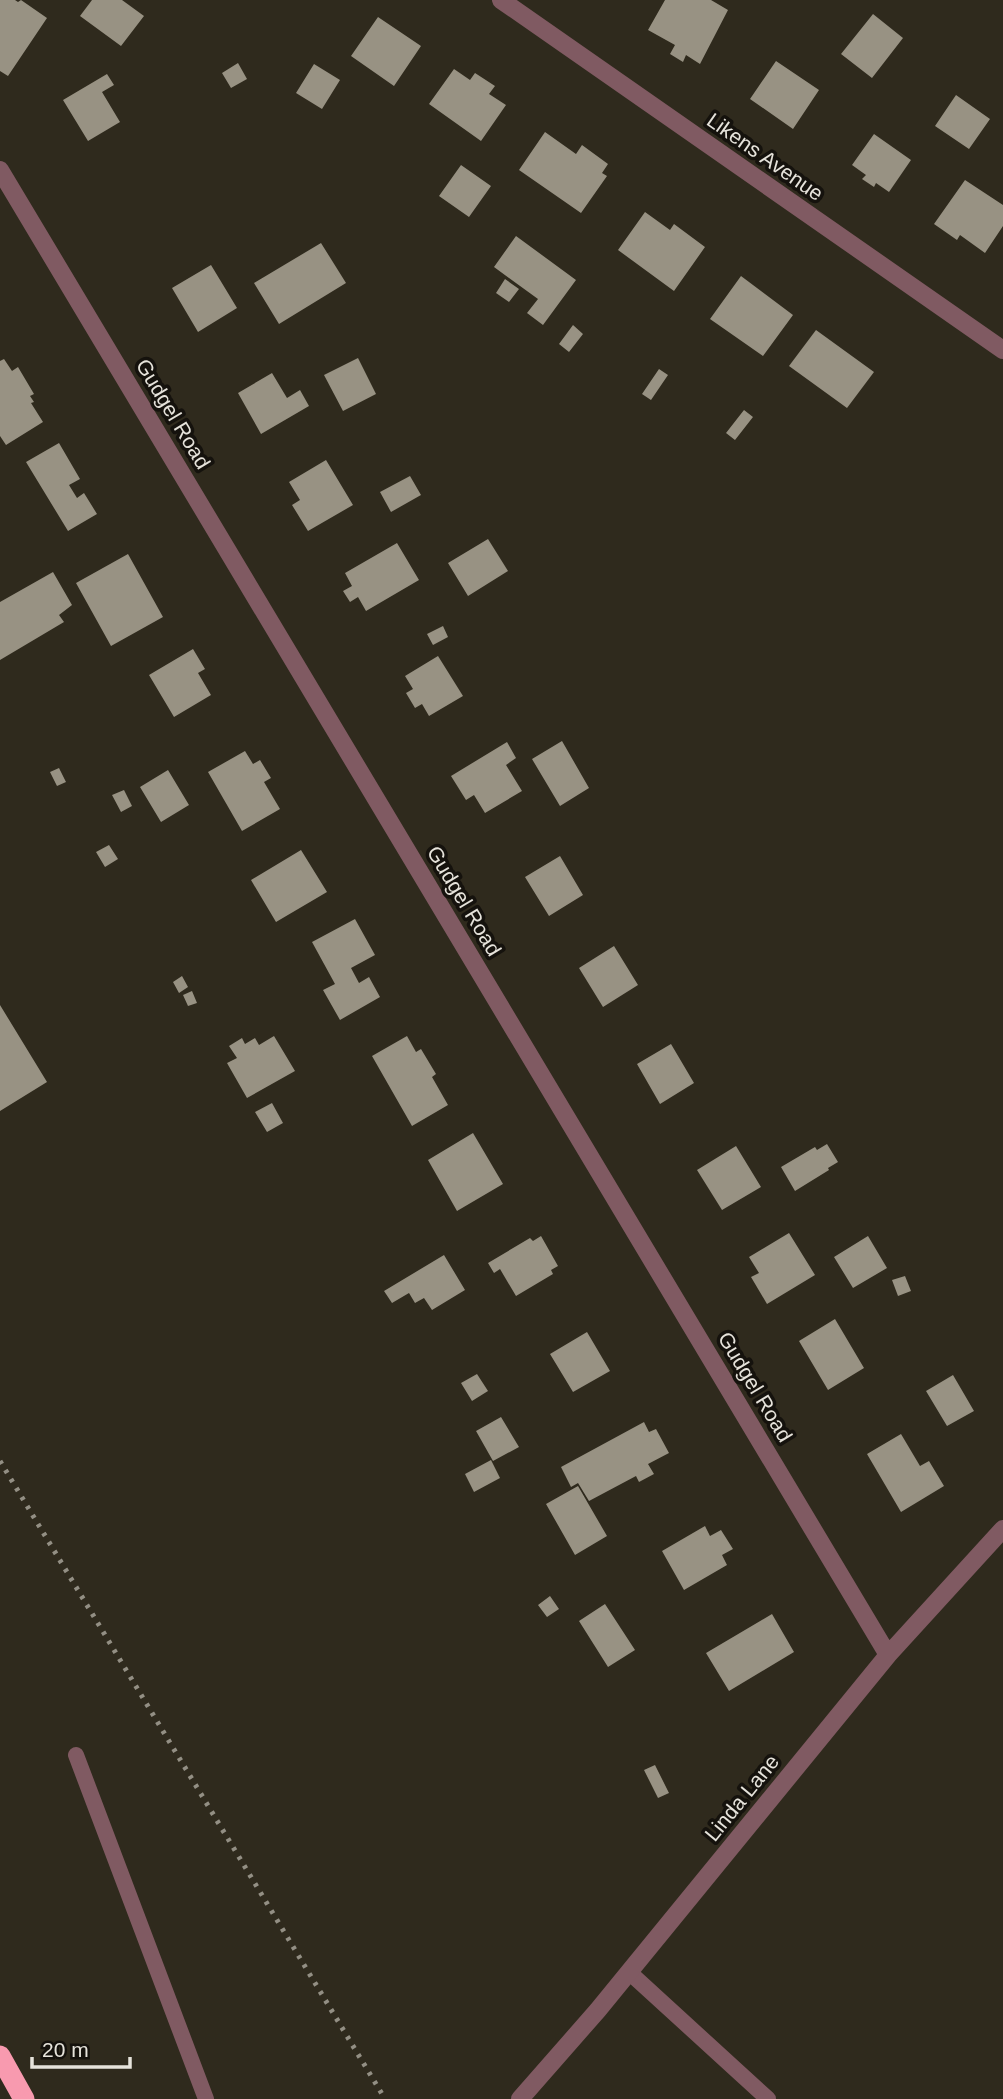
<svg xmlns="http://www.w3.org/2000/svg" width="1003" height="2099" font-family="Helvetica,sans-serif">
  <rect width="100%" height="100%" fill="#2f2a1d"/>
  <path fill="#989283" d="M0,0H15L18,2L21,0L47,18L8,76L0,71Z
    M92,0H122L144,16L121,46L80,16Z
    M665,0H711L728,10L700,64L686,55L683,62L670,54L675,45L648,30Z
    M873,14L903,38L872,78L841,54Z
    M378,17L421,46L394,86L351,56Z
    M776,61L819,90L793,129L750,99Z
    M238,63L247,79L231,88L222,73Z
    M314,64L340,80L322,109L296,93Z
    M454,69L470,80L475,73L495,86L489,94L506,105L481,141L429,104Z
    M107,74L114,85L102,92L120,122L88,141L63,100Z
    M956,95L990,119L969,149L935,126Z
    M545,132L576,154L582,145L608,164L602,173L607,176L581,213L519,170Z
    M874,134L911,160L889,192L876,183L874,187L862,179L866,175L852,165Z
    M461,165L491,186L469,217L439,196Z
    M965,180L1003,205V226L985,253L960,235L957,240L934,224Z
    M645,212L670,230L674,224L705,247L674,291L618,250Z
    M516,236L576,280L543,325L527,313L538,299L494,267Z
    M321,243L346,283L279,324L254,283Z
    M211,265L237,308L198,332L172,288Z
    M741,276L793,315L763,356L710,319Z
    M505,279L519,289L509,302L496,293Z
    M573,325L583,334L569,352L559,344Z
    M816,330L874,372L847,408L789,366Z
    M358,358L376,394L343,411L324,375Z
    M4,359L12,371L18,367L34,394L30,396L34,402L31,403L43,422L6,445L0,436V361Z
    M659,369L668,375L651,400L642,394Z
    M272,373L287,398L300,390L309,406L261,434L238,393Z
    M744,410L753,417L735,440L726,433Z
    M59,443L80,479L69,485L77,498L84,493L97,514L68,531L26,462Z
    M326,460L353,505L308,531L292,505L300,500L289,482Z
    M410,476L421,495L391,512L380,492Z
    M488,539L508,571L468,596L448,563Z
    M397,543L419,580L366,611L358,597L350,602L343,591L352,586L345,573Z
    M128,554L163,617L111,646L76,583Z
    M53,572L72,605L59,615L64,622L0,660V602Z
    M443,626L448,637L433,645L427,634Z
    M193,649L205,669L198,673L211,695L174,717L149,675Z
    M438,656L463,696L429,716L422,704L415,708L406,693L413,689L405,676Z
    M562,741L589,788L560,806L532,759Z
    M507,742L516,758L506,765L522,791L485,813L474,795L466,800L451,776Z
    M245,751L253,764L260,760L271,778L264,782L280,809L242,831L208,772Z
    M59,768L66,782L57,786L50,772Z
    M168,770L189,805L161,822L140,787Z
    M124,790L132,806L121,812L112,795Z
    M109,845L118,859L105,867L96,852Z
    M301,850L327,892L276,922L251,880Z
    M560,856L583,895L549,916L525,877Z
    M355,919L375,955L351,968L359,983L369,977L380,997L340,1020L323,990L335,984L312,942Z
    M614,946L638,985L603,1007L579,968Z
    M182,976L188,987L179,993L173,982Z
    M192,991L197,1003L188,1006L183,995Z
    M0,1005L47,1082L0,1111Z
    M274,1036L295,1071L247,1098L227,1063L237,1058L229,1046L242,1038L245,1044L255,1038L259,1045Z
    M407,1036L416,1052L421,1049L436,1074L432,1077L448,1105L412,1126L372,1056Z
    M671,1044L694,1083L660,1104L637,1064Z
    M272,1103L283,1123L267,1132L255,1112Z
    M473,1133L503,1184L457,1211L428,1160Z
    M827,1144L838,1162L828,1168L829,1170L795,1191L781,1167L815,1147L817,1150Z
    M736,1146L761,1187L722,1210L697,1170Z
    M789,1233L815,1275L767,1304L751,1277L759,1273L749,1257Z
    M541,1236L558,1266L551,1270L553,1274L516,1296L500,1269L494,1273L488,1263L530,1238L533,1241Z
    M868,1236L887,1268L853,1288L834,1257Z
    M444,1255L465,1290L432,1310L424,1298L415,1303L409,1293L392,1303L384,1291Z
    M905,1276L911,1291L898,1296L892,1280Z
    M835,1319L864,1368L828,1390L799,1341Z
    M587,1332L610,1371L573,1392L550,1354Z
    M477,1374L488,1391L472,1401L461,1383Z
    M953,1375L974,1411L947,1426L926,1391Z
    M501,1417L519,1447L493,1461L476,1431Z
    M644,1422L649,1432L656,1429L669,1453L648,1464L654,1474L639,1482L636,1476L589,1501L578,1483L571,1487L561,1467Z
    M901,1434L920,1466L929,1461L944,1486L901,1512L867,1454Z
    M491,1460L500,1478L474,1492L465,1474Z
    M578,1486L607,1536L575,1555L546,1504Z
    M705,1526L710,1536L721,1530L733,1549L722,1555L727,1565L684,1590L662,1551Z
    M550,1596L559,1609L547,1617L538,1605Z
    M605,1604L635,1650L608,1667L579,1621Z
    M772,1614L794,1652L729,1691L706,1653Z
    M655,1765L669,1793L658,1798L644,1770Z"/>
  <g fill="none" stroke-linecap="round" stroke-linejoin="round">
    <path stroke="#805a62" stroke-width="16" d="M76,1755L206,2099
      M629,1972L768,2099"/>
    <path stroke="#805a62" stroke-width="18" d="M501,0L1003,350
      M0,170L888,1655
      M520,2099L598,2010L888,1655L1003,1529"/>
    <path stroke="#f89aaf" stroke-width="21" d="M0,2056L24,2099"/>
    <path stroke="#938f84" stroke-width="5" stroke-dasharray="3.5 7" stroke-linecap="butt" d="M0,1461L385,2099"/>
  </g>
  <g text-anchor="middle" stroke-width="7" stroke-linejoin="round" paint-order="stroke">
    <g font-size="21" fill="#e6e3db" stroke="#15120d">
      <text transform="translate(765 157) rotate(35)" y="7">Likens Avenue</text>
      <text transform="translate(173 414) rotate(59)" y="7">Gudgel Road</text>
      <text transform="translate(464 901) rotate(59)" y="7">Gudgel Road</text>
      <text transform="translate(755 1387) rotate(59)" y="7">Gudgel Road</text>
      <text transform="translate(742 1798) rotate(-51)" y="7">Linda Lane</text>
    </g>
  </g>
  <path d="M32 2057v10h98v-10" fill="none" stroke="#e6e3db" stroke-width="3.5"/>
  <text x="42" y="2057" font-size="21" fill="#e6e3db" stroke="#15120d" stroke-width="5" paint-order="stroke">20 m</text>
</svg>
